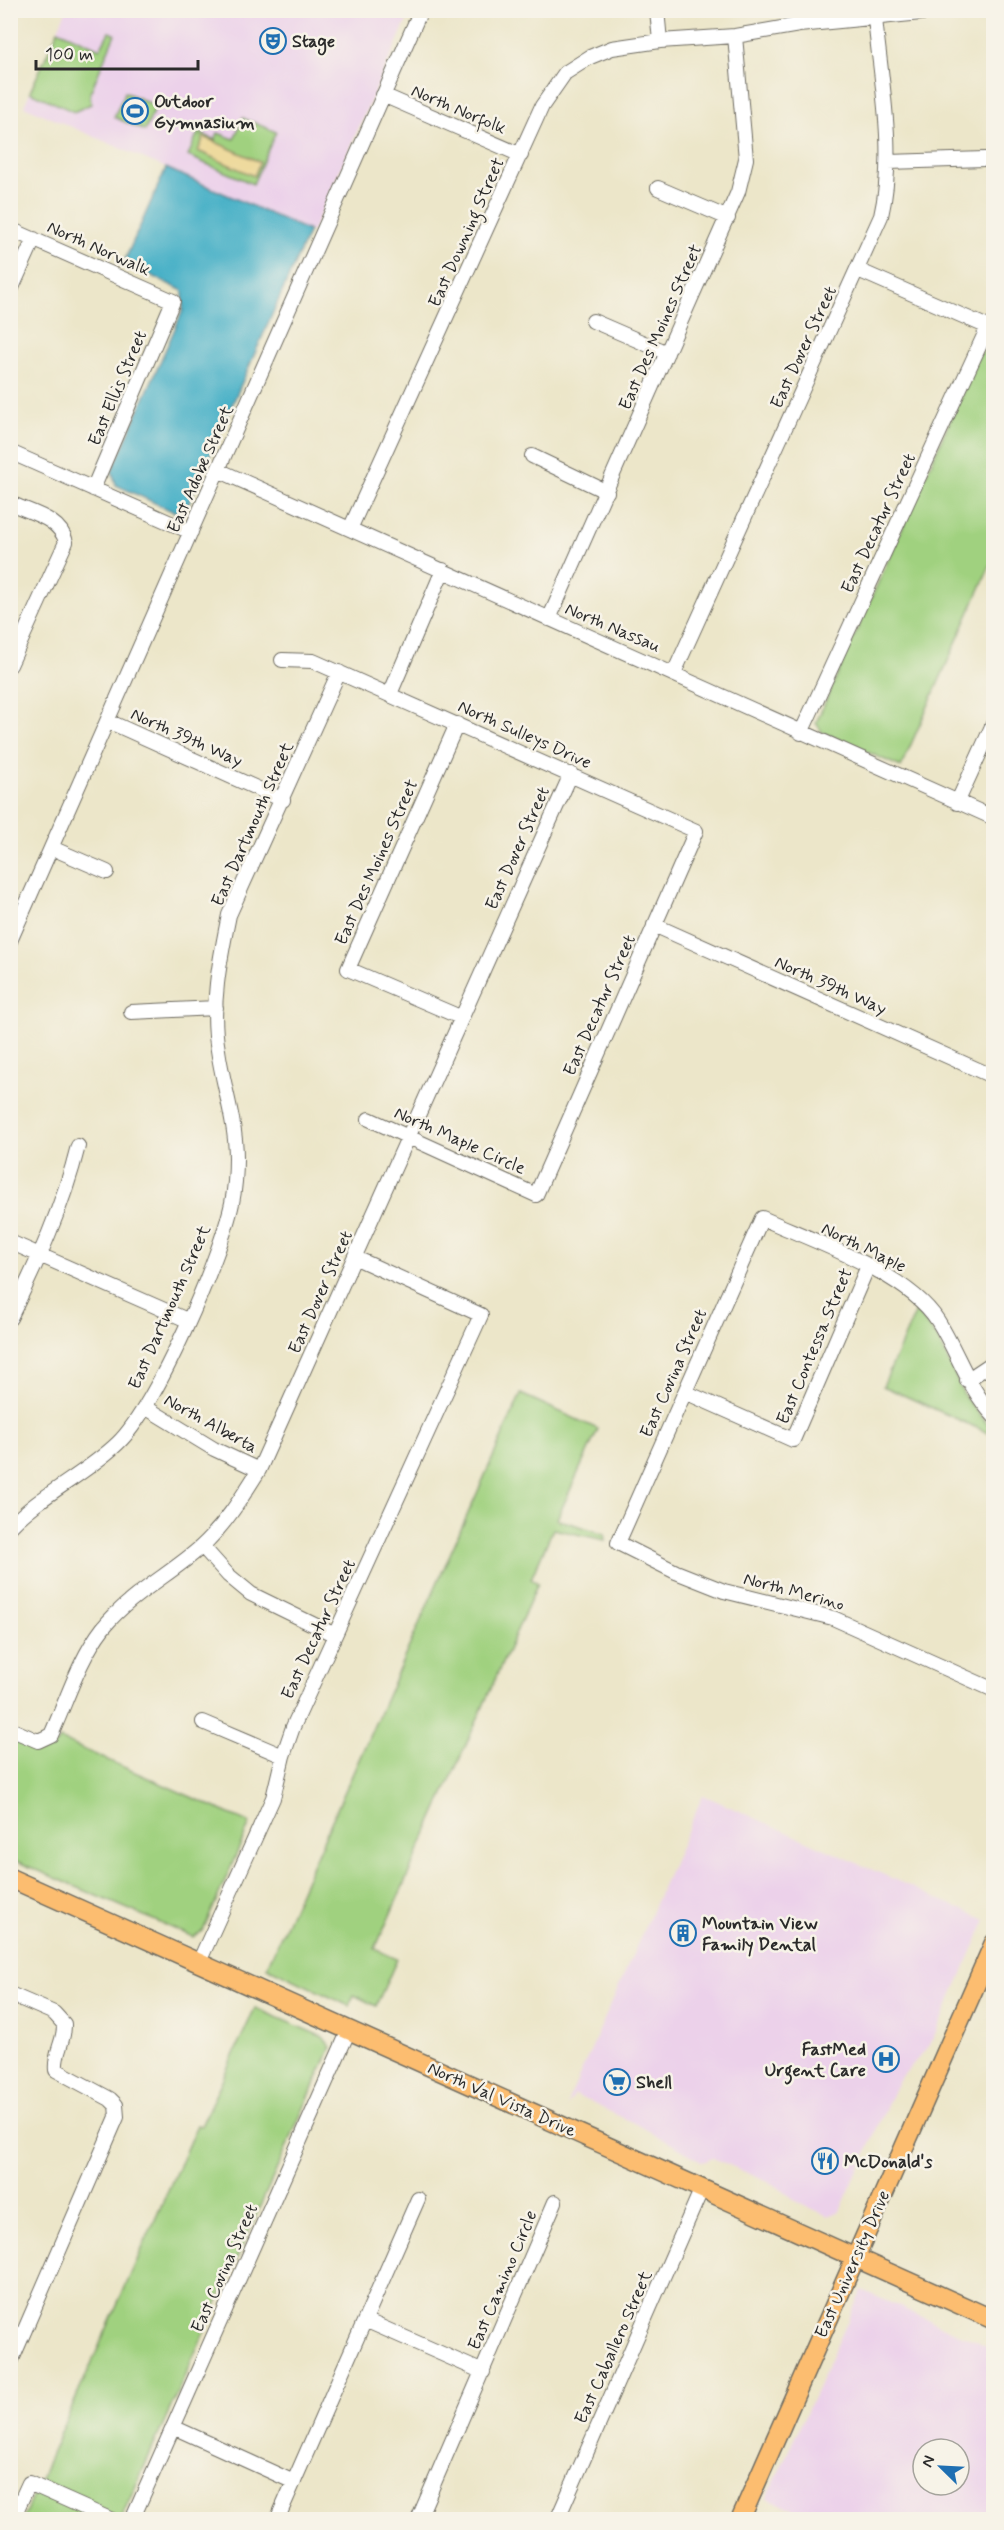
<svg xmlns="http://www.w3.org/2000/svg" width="1004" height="2530" font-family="Mynerve,sans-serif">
  <rect width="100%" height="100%" fill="#f7f3e8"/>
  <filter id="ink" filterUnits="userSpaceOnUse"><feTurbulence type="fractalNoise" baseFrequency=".0167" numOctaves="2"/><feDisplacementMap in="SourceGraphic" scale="12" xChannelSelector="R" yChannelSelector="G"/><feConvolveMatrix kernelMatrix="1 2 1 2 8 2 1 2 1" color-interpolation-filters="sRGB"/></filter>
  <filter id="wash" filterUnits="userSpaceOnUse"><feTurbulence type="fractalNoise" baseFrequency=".008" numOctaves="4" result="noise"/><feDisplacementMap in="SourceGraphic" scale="24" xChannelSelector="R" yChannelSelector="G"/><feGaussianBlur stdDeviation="1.35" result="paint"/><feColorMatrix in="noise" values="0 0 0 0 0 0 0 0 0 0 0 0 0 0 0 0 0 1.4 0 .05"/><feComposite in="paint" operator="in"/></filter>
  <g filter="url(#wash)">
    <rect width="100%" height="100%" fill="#ece6c9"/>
    <path fill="#ecd1ea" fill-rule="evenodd" d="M66,11H411L312,232L24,106Z
      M703,1795L986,1920L930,2045L898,2081L840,2211L828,2216L798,2202L775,2185L713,2158L703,2162L640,2126L575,2095L566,2106Z
      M862,2290L993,2349V2519H814L767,2498ZM923,2449H959V2485H923Z"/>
    <path fill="#a0d17f" stroke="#667e55" stroke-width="1.5" d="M58,30L100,49L109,32L115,34L90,93L91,104L74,112L30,92Z
      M125,92L156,106L145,131L114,117Z
      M243,118L276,132L253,184L188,156L201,125L204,127L200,136L203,134L215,140L218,133L234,139Z
      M993,342V559L901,767L822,732L816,723L979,355Z
      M916,1311L938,1339L965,1397L993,1431V1435L883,1386Z
      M521,1394L598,1429L557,1519L605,1534V1540L553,1529L531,1579L538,1583L375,1949L397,1959L376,2006L354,1995L349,2006L267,1967Z
      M11,1739L39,1751L56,1745L60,1739L250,1823L203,1931L193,1937L11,1859Z
      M255,2008L323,2037L331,2047L121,2519L22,2520L197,2125L201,2126Z"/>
    <path fill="#eeda9e" stroke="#8c8264" stroke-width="1.5" d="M204,137L260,162L254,176L198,151Z"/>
    <path fill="#48b1c7" stroke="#3a6e79" stroke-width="1.5" d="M166,168L309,231L187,507L174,512L116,485L112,471L183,310V291L124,262Z"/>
  </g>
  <g filter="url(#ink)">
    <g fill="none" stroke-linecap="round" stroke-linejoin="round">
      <defs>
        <path id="minor" d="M657,10L660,41
          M383,95L521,155
          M888,162L985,159
          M658,188L728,218
          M10,229L173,301L93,489
          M10,292L34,239
          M593,321L667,353
          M10,452L191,532
          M532,456L607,492
          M218,470L994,818
          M10,503C31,513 60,518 66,542L10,665
          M350,529L542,106L565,73L590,57L612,48L660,41L735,36L799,25L952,10
          M549,619L738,192L746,159L735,36
          M282,660L313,661L696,831L536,1195L369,1119
          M674,673L881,216C896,152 881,82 875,18
          M390,694L443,570
          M110,722L283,800
          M457,724L348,969L460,1017
          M801,733L988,327L858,270
          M957,803L994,722
          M52,848L107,872
          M654,925L994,1077
          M10,941L421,10
          M131,1012L216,1008
          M10,1242L187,1320
          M10,1318C37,1263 63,1207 78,1146
          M967,1380L994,1362
          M685,1392L793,1440L868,1266
          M145,1407L214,1449L259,1470
          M994,1416C968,1388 958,1353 938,1321C908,1273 813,1241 762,1218L618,1543L676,1572L724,1591L833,1618L994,1690
          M10,1527C41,1494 85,1475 118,1443C156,1407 221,1256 232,1203C235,1188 236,1173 236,1158C236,1121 223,1086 218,1050C210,1006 220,959 229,915L339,672
          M202,1546L228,1575L251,1594L335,1635
          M203,1722L283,1756
          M10,1729L38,1741L51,1735C67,1700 79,1659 103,1628C130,1594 170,1575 201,1547C225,1525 242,1497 259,1470L571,774
          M199,1962L273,1798L283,1756L293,1727L481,1315L356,1258
          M10,1994L54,2013L64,2024C65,2041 54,2053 56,2070L110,2099L116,2105L117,2117L10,2364
          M365,2320L483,2372
          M173,2427L294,2482
          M12,2520L29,2483L112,2520
          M132,2520L349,2030
          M277,2520L418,2199
          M418,2520L555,2202
          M557,2520L702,2188"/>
        <path id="major" d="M10,1878L994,2320
          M740,2520L994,1943"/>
      </defs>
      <use href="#minor" stroke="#6f6c62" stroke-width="16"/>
      <use href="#major" stroke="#6f6c62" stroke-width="21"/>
      <use href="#minor" stroke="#fff" stroke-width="14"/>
      <use href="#major" stroke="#fcbd6f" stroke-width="18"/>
    </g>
  </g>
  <defs>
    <symbol id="theatre-ring" viewBox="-11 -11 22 22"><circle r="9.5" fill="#f7f3e8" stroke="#1f6fb2" stroke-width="1.5"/><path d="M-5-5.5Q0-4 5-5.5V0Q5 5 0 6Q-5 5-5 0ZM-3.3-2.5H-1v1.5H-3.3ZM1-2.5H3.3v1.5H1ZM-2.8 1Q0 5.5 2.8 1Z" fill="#1f6fb2"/></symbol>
    <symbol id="stadium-ring" viewBox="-11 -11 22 22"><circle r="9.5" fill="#f7f3e8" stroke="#1f6fb2" stroke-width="1.5"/><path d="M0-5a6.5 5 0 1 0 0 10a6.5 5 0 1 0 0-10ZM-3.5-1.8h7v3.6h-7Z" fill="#1f6fb2"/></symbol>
    <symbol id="building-ring" viewBox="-11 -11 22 22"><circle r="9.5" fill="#f7f3e8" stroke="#1f6fb2" stroke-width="1.5"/><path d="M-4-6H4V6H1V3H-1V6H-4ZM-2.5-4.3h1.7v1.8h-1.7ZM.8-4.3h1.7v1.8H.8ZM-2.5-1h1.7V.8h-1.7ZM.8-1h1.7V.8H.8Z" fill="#1f6fb2"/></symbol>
    <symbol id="hospital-ring" viewBox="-11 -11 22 22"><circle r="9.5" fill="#f7f3e8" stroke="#1f6fb2" stroke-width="1.5"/><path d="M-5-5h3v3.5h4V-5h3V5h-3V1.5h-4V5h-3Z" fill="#1f6fb2"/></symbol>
    <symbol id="supermarket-ring" viewBox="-11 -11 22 22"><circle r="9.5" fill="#f7f3e8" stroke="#1f6fb2" stroke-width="1.5"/><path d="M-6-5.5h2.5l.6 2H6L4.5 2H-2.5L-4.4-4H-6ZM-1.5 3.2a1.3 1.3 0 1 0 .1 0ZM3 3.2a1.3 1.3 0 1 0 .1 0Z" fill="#1f6fb2"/></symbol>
    <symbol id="restaurant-ring" viewBox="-11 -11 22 22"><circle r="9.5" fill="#f7f3e8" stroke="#1f6fb2" stroke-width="1.5"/><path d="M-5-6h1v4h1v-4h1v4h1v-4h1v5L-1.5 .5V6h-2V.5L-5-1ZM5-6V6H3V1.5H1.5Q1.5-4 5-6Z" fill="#1f6fb2"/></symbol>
  </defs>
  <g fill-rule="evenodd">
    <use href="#theatre-ring" x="258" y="26" width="30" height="30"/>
    <use href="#stadium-ring" x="120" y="96" width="30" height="30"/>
    <use href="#building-ring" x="668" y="1918" width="30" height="30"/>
    <use href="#hospital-ring" x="871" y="2044" width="30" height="30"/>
    <use href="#supermarket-ring" x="602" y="2067" width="30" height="30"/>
    <use href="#restaurant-ring" x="810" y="2146" width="30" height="30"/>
  </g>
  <g text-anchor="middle" stroke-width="5" stroke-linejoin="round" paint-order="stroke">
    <g font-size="18" font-weight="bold" fill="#2b2b2b" stroke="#f7f3e8" text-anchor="start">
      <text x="292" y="47">Stage</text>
      <text x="154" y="107">Outdoor<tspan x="154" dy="21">Gymnasium</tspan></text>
      <text x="702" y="1929">Mountain View<tspan x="702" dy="21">Family Dental</tspan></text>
      <text x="866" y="2055" text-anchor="end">FastMed<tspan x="866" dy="21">Urgent Care</tspan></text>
      <text x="636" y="2088">Shell</text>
      <text x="844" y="2167">McDonald's</text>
    </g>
    <g font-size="18" fill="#2b2b2b" stroke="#f7f3e8">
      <text transform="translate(459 109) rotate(23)" y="6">North Norfolk</text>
      <text transform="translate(466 232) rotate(-66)" y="6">East Downing Street</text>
      <text transform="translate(99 248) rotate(24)" y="6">North Norwalk</text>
      <text transform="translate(660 327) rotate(-66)" y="6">East Des Moines Street</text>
      <text transform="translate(803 347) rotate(-65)" y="6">East Dover Street</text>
      <text transform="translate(117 388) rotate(-67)" y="6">East Ellis Street</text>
      <text transform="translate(200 469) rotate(-66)" y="6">East Adobe Street</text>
      <text transform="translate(878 523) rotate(-65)" y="6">East Decatur Street</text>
      <text transform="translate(613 627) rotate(23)" y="6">North Nassau</text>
      <text transform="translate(525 734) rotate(24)" y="6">North Sulleys Drive</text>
      <text transform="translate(187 737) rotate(24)" y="6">North 39th Way</text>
      <text transform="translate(252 824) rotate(-66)" y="6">East Dartmouth Street</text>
      <text transform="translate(517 848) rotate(-66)" y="6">East Dover Street</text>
      <text transform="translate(376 862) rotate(-66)" y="6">East Des Moines Street</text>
      <text transform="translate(831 985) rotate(24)" y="6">North 39th Way</text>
      <text transform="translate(599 1005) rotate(-66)" y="6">East Decatur Street</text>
      <text transform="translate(460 1140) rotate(24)" y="6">North Maple Circle</text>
      <text transform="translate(864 1247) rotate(26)" y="6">North Maple</text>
      <text transform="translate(320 1292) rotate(-66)" y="6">East Dover Street</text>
      <text transform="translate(169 1307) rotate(-66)" y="6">East Dartmouth Street</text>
      <text transform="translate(814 1346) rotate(-67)" y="6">East Contessa Street</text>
      <text transform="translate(673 1373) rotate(-66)" y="6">East Covina Street</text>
      <text transform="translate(211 1423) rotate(29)" y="6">North Alberta</text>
      <text transform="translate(794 1591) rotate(15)" y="6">North Merino</text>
      <text transform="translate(318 1629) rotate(-65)" y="6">East Decatur Street</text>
      <text transform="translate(502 2099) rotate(24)" y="6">North Val Vista Drive</text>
      <text transform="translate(852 2264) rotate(-66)" y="6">East University Drive</text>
      <text transform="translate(224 2268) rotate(-66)" y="6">East Covina Street</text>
      <text transform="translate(502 2280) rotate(-67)" y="6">East Camino Circle</text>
      <text transform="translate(613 2347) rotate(-66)" y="6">East Caballero Street</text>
    </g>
  </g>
  <rect width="1004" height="2530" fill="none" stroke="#f7f3e8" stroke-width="36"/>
  <g transform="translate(941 2467) rotate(294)"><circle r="28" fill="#f7f3e8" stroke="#a5a39c" stroke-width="1.5"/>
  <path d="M0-4.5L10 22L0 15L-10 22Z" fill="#1f6fb2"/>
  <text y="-9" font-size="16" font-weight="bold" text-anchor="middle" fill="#2b2b2b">N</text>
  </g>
  <path d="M36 60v9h162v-9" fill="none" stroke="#2b2b2b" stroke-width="3"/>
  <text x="45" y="60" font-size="18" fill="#2b2b2b" stroke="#f7f3e8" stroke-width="4.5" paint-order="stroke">100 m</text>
</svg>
